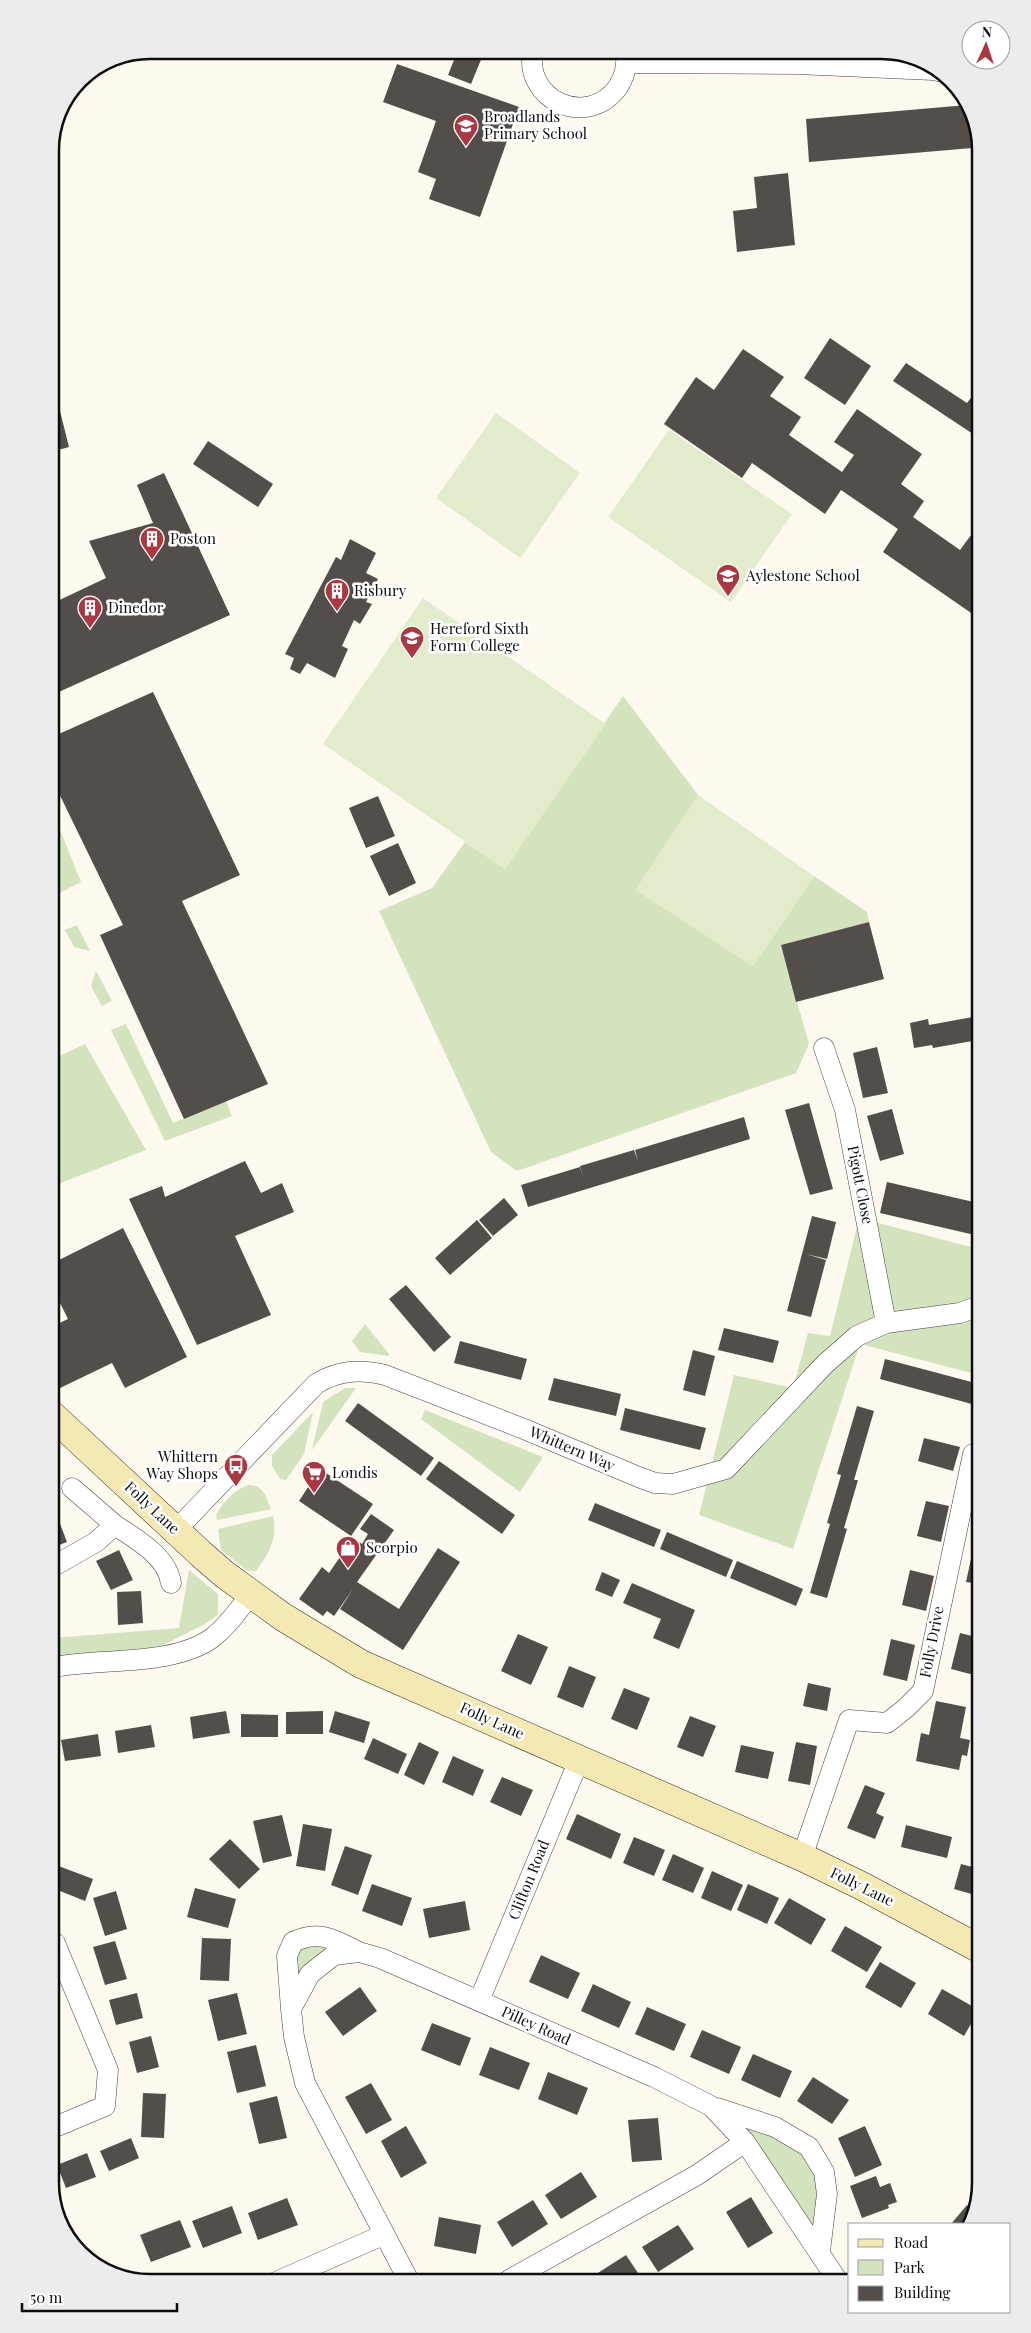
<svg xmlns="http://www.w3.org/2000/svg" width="1031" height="2333" font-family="'Playfair Display',serif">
  <rect width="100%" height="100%" fill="#fdf9ef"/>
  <path fill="#d3e3bd" d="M778,50H888L942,71L778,64Z
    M623,696L698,795L636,890L753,966L814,876L867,912L869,922L781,945L809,1044L796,1073L517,1171L491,1152L379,911L432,888L465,842L505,869Z
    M52,810L81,882L52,897Z
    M77,925L90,951L74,947L65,930Z
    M96,971L112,1001L102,1006L91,986Z
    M126,1024L173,1123L226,1101L232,1116L165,1141L111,1030Z
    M85,1044L146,1150L53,1186V1059Z
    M859,1218L979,1249V1375L860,1344L793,1549L699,1515L734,1375L793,1388L808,1333L830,1336Z
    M365,1324L389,1354V1356L360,1352L352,1341Z
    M345,1388H356L312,1450L323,1402Z
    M425,1410L543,1457L520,1492L421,1419Z
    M313,1412L304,1454L286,1480L280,1479L272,1466V1455Z
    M249,1485C264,1485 266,1497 271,1509L217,1520L216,1516C221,1504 236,1488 249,1485Z
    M273,1516C278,1539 269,1553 256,1571H248L221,1550L218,1529Z
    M189,1570L218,1594V1615L203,1625L161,1646L54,1659V1638L179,1628Z
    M319,1935L334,1955L291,2009L293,1942Z
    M732,2126L775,2127L824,2172L820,2251Z"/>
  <path fill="#e3ebcd" d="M496,413L580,473L520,558L436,498Z
    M669,430L792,514L731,602L608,517Z
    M423,598L606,724L505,869L323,744Z
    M698,795L814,876L753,966L636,890Z"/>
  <path fill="#544e4b" d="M458,50H485L471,84L448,75Z
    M397,64L519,107L480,217L429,199L436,179L418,172L436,121L383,102Z
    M967,105L972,148L809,162L806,119Z
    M788,173L795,245L737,252L733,211L757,208L754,177Z
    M830,338L871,366L845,405L804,378Z
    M743,349L784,377L770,396L801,417L789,435L842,472L854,455L834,442L857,409L922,454L901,484L924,501L913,517L960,550L977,527V610L974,615L883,552L898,529L841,490L825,514L752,463L742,478L664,424L696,377L714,390Z
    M906,363L967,403L976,391V429L973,434L893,381Z
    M60,411L69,447L51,452V413Z
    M208,441L273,484L258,507L193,464Z
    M164,473L230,615L52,695L51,604L106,578L89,541L153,523L137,485Z
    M350,539L376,553L366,573L378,579L366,602L372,604L360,624L354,620L342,646L348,649L335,678L307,663L300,674L290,669L294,658L285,654L336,557L341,560Z
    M153,692L240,875L182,901L268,1084L184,1119L100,935L123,925L52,779V737Z
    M378,796L395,836L366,848L349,808Z
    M398,843L416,883L389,896L370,856Z
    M869,922L884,979L796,1002L781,945Z
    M978,1016V1040L933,1048L932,1045L914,1048L910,1023L928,1019L929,1025Z
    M877,1047L888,1093L863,1098L853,1053Z
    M809,1103L833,1189L810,1195L785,1110Z
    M892,1109L904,1154L880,1161L867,1116Z
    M744,1117L750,1139L528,1207L521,1185L580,1167L584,1180L580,1166L634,1150L638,1161L635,1150Z
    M245,1161L261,1193L282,1183L294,1212L235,1236L271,1315L197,1345L129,1199L162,1186L165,1197Z
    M887,1182L978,1203L979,1236L880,1213Z
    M504,1198L518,1215L493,1236L479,1220Z
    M812,1216L836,1222L827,1259L806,1254L826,1260L811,1317L787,1311Z
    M477,1220L492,1238L450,1275L435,1258Z
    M123,1228L187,1357L125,1388L112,1363L58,1389L53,1384V1326L68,1319L53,1289V1263Z
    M406,1285L451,1337L434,1352L389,1299Z
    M724,1328L779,1341L773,1363L718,1350Z
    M460,1341L527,1359L521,1380L454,1363Z
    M693,1350L715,1356L705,1396L683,1390Z
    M885,1359L979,1384V1406L880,1379Z
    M554,1378L621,1394L616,1416L548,1400Z
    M358,1403L434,1458L421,1476L345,1421Z
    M857,1406L874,1411L854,1480H858L844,1528L847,1529L827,1598L810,1593L830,1524L827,1523L841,1475L837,1474Z
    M625,1408L706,1428L700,1450L620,1430Z
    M924,1438L960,1447L953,1471L918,1461Z
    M439,1461L515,1515L502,1534L426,1479Z
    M320,1469L373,1504L351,1536L299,1501Z
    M926,1501L949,1506L941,1542L917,1536Z
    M595,1503L661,1530L654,1547L588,1520Z
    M54,1508L67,1542L54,1547Z
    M371,1514L394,1530L357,1582L399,1609L438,1548L460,1562L403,1650L340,1609L353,1589L334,1616L327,1611L323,1616L299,1599L322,1567L329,1573L353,1538L362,1544L368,1534L360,1529Z
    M667,1532L733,1560L726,1577L660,1549Z
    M119,1550L133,1580L111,1590L96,1561Z
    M972,1554L979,1555V1584L966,1582Z
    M737,1561L803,1589L796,1606L730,1578Z
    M910,1570L934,1576L926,1611L902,1605Z
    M602,1572L620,1580L612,1597L595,1590Z
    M632,1583L695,1610L679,1649L653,1638L661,1619L623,1603Z
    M141,1591L143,1623L118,1625L117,1592Z
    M960,1633L980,1638V1653L974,1675L951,1669Z
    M518,1634L548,1647L531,1685L501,1671Z
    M891,1639L915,1645L907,1681L883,1675Z
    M569,1666L596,1677L583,1708L557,1697Z
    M808,1683L831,1688L827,1711L803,1706Z
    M624,1688L650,1698L637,1730L611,1719Z
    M936,1701L966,1707L960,1738L970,1740L967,1756L962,1755L959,1770L916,1761L921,1733L929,1735Z
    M226,1711L230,1733L193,1739L190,1717Z
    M323,1711V1734H286V1712Z
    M335,1711L370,1722L364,1743L329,1732Z
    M241,1714L278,1715V1737H241Z
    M690,1716L716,1726L703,1757L677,1747Z
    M151,1725L155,1747L118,1753L115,1731Z
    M98,1734L101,1756L65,1761L61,1740Z
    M373,1738L407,1754L398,1774L364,1759Z
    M419,1742L439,1752L424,1785L404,1775Z
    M796,1742L817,1746L810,1785L788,1781Z
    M741,1745L774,1752L768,1779L735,1772Z
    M453,1756L484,1770L473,1796L442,1782Z
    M502,1777L533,1790L521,1816L490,1802Z
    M865,1785L885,1793L876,1813L884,1817L875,1839L847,1828Z
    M577,1814L621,1834L611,1859L566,1839Z
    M282,1815L292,1856L263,1863L253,1821Z
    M303,1824L332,1829L325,1871L296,1866Z
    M906,1825L952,1837L947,1858L901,1847Z
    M634,1837L665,1850L654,1876L623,1863Z
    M230,1839L260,1869L239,1889L209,1859Z
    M345,1846L372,1855L358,1895L331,1885Z
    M673,1854L704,1868L693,1893L662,1880Z
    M961,1864L980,1869L975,1895L954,1889Z
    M56,1865L93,1879L85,1901L55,1889Z
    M712,1871L743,1885L731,1911L701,1898Z
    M372,1884L412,1898L402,1926L362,1911Z
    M748,1884L779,1898L767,1924L737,1910Z
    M195,1888L236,1899L228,1928L187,1917Z
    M116,1891L127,1929L105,1936L93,1898Z
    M789,1898L826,1919L811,1945L774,1923Z
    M465,1901L470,1930L429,1938L423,1909Z
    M845,1926L882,1947L867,1972L831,1951Z
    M202,1938L231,1939L229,1981L200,1980Z
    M115,1941L127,1979L105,1985L93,1947Z
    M541,1955L580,1973L568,1999L529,1982Z
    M880,1962L916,1983L901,2008L865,1987Z
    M593,1984L631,2002L619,2028L581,2011Z
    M360,1987L377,2011L343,2036L325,2012Z
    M942,1989L979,2010L964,2036L928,2014Z
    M137,1993L143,2018L116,2025L109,2000Z
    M237,1993L247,2034L218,2041L208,2000Z
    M647,2007L686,2024L674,2051L635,2034Z
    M981,2022V2041L972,2036Z
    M432,2023L471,2038L460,2066L421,2050Z
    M702,2030L741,2047L729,2074L690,2057Z
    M151,2036L159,2067L137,2073L129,2042Z
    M256,2045L266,2086L237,2093L227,2052Z
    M490,2047L530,2063L519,2090L479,2075Z
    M753,2054L792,2071L780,2098L741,2080Z
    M548,2072L588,2088L577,2115L538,2099Z
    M813,2077L849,2100L832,2124L797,2101Z
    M371,2083L392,2120L366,2134L345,2097Z
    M143,2093L166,2094L164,2138L141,2137Z
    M277,2096L287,2138L259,2144L249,2103Z
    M658,2118L662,2160L632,2162L628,2120Z
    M406,2126L427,2163L401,2178L381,2141Z
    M865,2126L882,2165L855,2177L838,2138Z
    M131,2138L139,2158L109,2171L100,2151Z
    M87,2153L96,2177L66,2188L57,2165Z
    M581,2172L597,2197L561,2219L545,2195Z
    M876,2176L880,2187L890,2183L897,2202L888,2205L889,2208L862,2218L850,2186Z
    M751,2197L773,2233L748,2248L726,2212Z
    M287,2198L298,2225L258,2240L248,2213Z
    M533,2200L548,2224L512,2247L497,2222Z
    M967,2205L973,2210L968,2224H951Z
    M232,2206L242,2233L203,2248L192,2221Z
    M439,2217L481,2225L476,2254L434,2246Z
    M180,2220L191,2247L151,2262L140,2235Z
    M678,2225L694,2249L658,2272L642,2247Z
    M626,2255L642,2279L592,2280L590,2278Z"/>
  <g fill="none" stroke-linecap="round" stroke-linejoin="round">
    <defs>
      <path id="street" d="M533,50C523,101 588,129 618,87C625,76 628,63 625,50
        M626,63L797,64L933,70L943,72
        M824,1048L845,1110L886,1323
        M115,1525C136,1539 167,1556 171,1583
        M176,1530L316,1384C338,1370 360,1369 385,1375L524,1429L641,1478L655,1483L673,1484L726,1469L825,1364L857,1336L886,1323L960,1313L979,1306
        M54,1566L96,1542L115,1525L72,1488
        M54,1667C101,1658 174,1666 212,1638C228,1626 239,1609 251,1594
        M802,1857L849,1720L887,1723L906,1708L923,1691L973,1454
        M55,1943L108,2070L105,2106L55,2127
        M479,2001L579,1760
        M291,2009L287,1956L293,1942C319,1929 335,1940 359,1952
        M717,2108L775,2127L809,2147L824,2172L827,2194L820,2251
        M509,2280L697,2175L745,2142L836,2278
        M409,2281L305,2083L294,2037L291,2009L310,1974L334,1955L359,1952L380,1958L654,2077L711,2106L745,2142
        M276,2282L383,2235"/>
      <path id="secondary" d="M53,1416L201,1554L224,1574L283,1617L361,1664L802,1857L862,1886L980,1949"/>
    </defs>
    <use href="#street" stroke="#404040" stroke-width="21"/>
    <use href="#secondary" stroke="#2f2f2f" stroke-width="29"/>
    <use href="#street" stroke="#fff" stroke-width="20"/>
    <use href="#secondary" stroke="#f4e9b3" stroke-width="28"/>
  </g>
  <defs>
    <symbol id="school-pin" viewBox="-11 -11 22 30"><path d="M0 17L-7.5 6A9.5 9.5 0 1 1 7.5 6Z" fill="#aa3843" stroke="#fff"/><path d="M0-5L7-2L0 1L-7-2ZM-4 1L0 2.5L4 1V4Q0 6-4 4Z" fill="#fff"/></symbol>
    <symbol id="building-pin" viewBox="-11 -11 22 30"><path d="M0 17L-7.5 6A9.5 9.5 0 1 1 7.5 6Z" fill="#aa3843" stroke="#fff"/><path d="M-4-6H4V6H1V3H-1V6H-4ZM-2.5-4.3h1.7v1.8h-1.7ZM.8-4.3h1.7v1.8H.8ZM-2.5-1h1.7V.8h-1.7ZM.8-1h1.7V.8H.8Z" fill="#fff"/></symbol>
    <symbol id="university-pin" viewBox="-11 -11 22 30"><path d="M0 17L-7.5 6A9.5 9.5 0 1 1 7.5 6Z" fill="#aa3843" stroke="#fff"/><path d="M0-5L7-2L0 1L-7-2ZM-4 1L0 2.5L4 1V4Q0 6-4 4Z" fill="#fff"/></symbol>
    <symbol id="bus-pin" viewBox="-11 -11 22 30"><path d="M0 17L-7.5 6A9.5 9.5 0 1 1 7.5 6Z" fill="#aa3843" stroke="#fff"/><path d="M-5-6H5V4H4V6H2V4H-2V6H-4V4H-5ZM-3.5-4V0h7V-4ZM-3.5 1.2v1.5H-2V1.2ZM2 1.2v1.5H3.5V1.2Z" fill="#fff"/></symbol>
    <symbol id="supermarket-pin" viewBox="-11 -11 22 30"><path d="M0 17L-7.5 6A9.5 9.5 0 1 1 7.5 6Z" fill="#aa3843" stroke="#fff"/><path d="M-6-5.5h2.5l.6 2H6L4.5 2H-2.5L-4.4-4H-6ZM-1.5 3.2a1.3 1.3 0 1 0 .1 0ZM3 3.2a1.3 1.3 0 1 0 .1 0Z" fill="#fff"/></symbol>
    <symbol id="shop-pin" viewBox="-11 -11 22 30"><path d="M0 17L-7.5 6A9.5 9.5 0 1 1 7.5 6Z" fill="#aa3843" stroke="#fff"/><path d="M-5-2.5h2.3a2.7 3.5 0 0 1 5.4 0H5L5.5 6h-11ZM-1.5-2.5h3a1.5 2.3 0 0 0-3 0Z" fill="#fff"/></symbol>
  </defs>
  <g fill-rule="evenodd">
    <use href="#school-pin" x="452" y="112" width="28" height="38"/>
    <use href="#building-pin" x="138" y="525" width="28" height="38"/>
    <use href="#school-pin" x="714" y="562" width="28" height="38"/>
    <use href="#building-pin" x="323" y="577" width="28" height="38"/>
    <use href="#building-pin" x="76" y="594" width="28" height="38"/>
    <use href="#university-pin" x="398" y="624" width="28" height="38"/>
    <use href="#bus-pin" x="222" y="1452" width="28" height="38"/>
    <use href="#supermarket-pin" x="300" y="1459" width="28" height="38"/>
    <use href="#shop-pin" x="334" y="1534" width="28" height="38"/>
  </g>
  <g text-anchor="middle" stroke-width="5" stroke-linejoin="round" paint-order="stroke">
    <g font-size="15" fill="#0d0d0d" stroke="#fff" text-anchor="start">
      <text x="484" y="122">Broadlands<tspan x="484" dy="17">Primary School</tspan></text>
      <text x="170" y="544">Poston</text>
      <text x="746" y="581">Aylestone School</text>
      <text x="354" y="596">Risbury</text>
      <text x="108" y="613">Dinedor</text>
      <text x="430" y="634">Hereford Sixth<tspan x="430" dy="17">Form College</tspan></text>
      <text x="218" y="1462" text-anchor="end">Whittern<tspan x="218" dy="17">Way Shops</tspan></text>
      <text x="332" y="1478">Londis</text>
      <text x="366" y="1553">Scorpio</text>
    </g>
    <g font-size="15" fill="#0d0d0d" stroke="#fff">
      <text transform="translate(860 1185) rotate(79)" y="5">Pigott Close</text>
      <text transform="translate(572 1449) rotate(23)" y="5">Whittern Way</text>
      <text transform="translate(152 1508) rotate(43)" y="5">Folly Lane</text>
      <text transform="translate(932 1642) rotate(-79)" y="5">Folly Drive</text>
      <text transform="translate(492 1721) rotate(24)" y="5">Folly Lane</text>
      <text transform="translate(529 1880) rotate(-68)" y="5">Clifton Road</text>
      <text transform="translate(862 1887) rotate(26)" y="5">Folly Lane</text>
      <text transform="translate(536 2026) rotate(24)" y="5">Pilley Road</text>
    </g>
  </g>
  <path d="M0 0H1031V2333H0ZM150 59H881A91 91 0 0 1 972 150V2183A91 91 0 0 1 881 2274H150A91 91 0 0 1 59 2183V150A91 91 0 0 1 150 59Z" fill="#ececec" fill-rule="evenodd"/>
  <path fill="none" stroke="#0d0d0d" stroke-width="2.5" d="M150 59H881A91 91 0 0 1 972 150V2183A91 91 0 0 1 881 2274H150A91 91 0 0 1 59 2183V150A91 91 0 0 1 150 59Z"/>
  <rect x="848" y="2223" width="162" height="90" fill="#ffffff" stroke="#9e9e9e"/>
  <rect x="858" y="2239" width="25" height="8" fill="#f4e9b3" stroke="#9e9e9e"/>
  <text x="894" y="2248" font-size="15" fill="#0d0d0d">Road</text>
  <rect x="858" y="2260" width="25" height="15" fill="#d3e3bd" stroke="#9e9e9e"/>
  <text x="894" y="2273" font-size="15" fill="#0d0d0d">Park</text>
  <rect x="858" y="2286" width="25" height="15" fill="#544e4b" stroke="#9e9e9e"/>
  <text x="894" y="2298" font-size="15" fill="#0d0d0d">Building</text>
  <g transform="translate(986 45) rotate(3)"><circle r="24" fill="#ffffff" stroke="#9e9e9e"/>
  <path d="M0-4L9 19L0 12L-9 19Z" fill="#aa3843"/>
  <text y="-8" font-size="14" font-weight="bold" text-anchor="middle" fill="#0d0d0d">N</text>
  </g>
  <path d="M22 2303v8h155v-8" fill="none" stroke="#0d0d0d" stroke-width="2.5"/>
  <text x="30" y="2303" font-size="15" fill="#0d0d0d" stroke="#ffffff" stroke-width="4" paint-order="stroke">50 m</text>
</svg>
